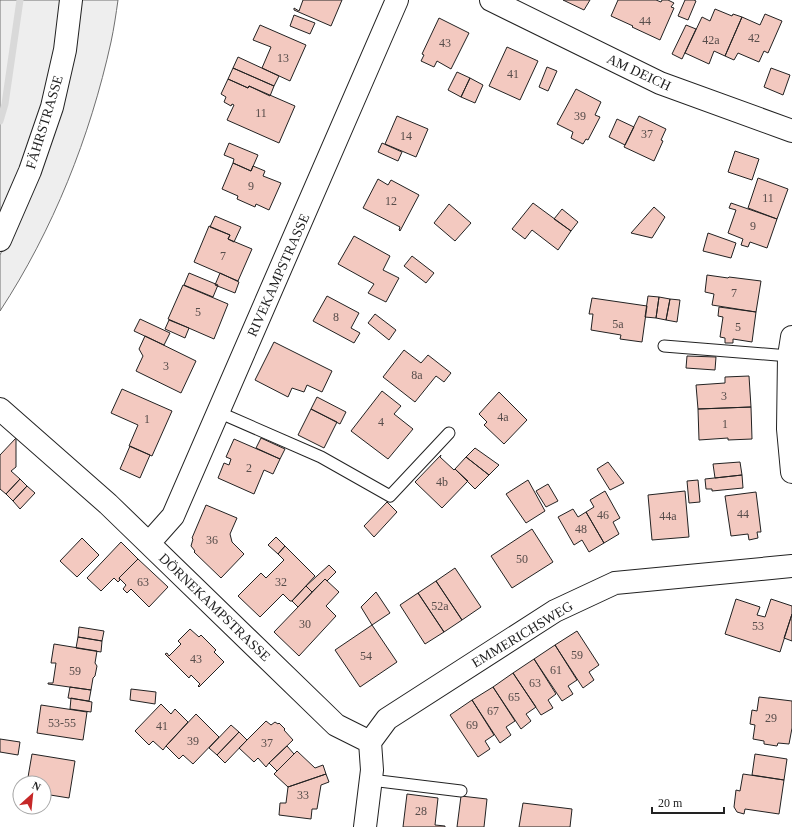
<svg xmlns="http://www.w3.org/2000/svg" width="792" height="827" font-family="'Times New Roman',serif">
  <rect width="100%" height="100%" fill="#fff"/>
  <path fill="#eee" stroke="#6f6f6f" d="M0,0H65L53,75L0,223Z
    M76,0H118C116,14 114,28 111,42C90,137 53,230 0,311V255L25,200Z"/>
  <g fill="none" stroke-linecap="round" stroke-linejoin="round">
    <path stroke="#d9d9d9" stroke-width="7" d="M0,121L5,104L20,0"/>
  </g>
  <path fill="#f3c9c0" stroke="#222" d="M303,0H342L331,26L294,10V8L299,11Z
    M563,0H590L584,10Z
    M618,0H656L661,2L662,0H668L674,3L671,7L674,8L660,40L632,27L633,26L611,16Z
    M685,0H694L696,1L688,20L678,16Z
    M715,9L732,16L733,14L742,17L725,56L714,51L709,64L685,53L702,17L710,21Z
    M765,14L782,21L768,53L764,51L759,62L738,53L734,60L725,56L742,17L760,25Z
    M294,15L315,23L310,34L290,26Z
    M439,18L469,33L451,69L437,61L434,67L421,61L424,55L422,54Z
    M260,25L306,45L290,81L262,68L271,47L253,40Z
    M686,25L696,29L682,59L672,54Z
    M507,47L538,61L520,100L489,86Z
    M238,57L279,76L274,86L233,68Z
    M547,67L557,71L548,91L539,87Z
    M233,68L274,86L270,96L249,86L248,88L228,79Z
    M771,68L790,75L783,95L764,87Z
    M457,72L470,78L461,97L448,90Z
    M470,78L483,85L475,103L461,97Z
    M228,79L248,88L249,86L295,106L279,143L227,120L234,105L232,104L231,106L224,102L226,97L221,94Z
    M576,89L601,102L595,115L600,117L588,140L586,139L583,144L571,138L573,132L557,124Z
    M397,116L428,129L416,157L385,144Z
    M639,116L666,129L661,140L663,141L654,161L624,147Z
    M617,119L634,127L625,145L609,137Z
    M229,143L258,155L251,171L233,163L234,159L224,155Z
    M382,143L402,152L398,161L378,152Z
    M735,151L759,159L752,180L728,172Z
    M233,163L251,171L253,166L265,171L263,176L281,183L269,210L256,204L255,207L237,199L238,196L222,189Z
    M758,178L788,189L777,219L748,208Z
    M378,179L388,185L391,180L419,195L400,231L399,230L400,227L363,208Z
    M533,203L571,231L558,250L532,230L525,239L512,229Z
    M731,203L777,219L767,248L750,242L748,247L741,245L743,239L728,233L736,210L729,208Z
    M449,204L471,223L455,241L434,223Z
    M654,207L665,217L652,238L631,233Z
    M562,209L578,222L571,231L554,219Z
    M215,216L241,227L234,242L228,239L230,235L210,227Z
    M209,226L230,235L228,239L252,249L238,281L194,262Z
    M708,233L736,243L731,258L703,251Z
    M354,236L390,256L383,270L399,278L386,302L368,293L374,284L338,264Z
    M412,256L434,273L426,283L404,266Z
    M189,273L218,285L213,297L184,285Z
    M220,273L239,282L235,293L215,285Z
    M707,275L728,278L729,277L761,281L756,312L712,305L714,294L705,292Z
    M183,285L228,304L214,339L168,319Z
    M327,296L359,313L351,328L360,333L354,343L313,321Z
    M648,296L659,297L656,318L645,317Z
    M659,297L670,299L666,320L656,318Z
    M592,298L647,306L642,342L620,339L621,335L591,330L593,314H589Z
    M670,299L680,300L677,322L666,320Z
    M719,307L756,312L752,342L733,339V343H725V338L720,337L723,317L718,316Z
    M375,314L396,330L389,340L368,323Z
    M140,319L170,333L164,345L134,331Z
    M169,320L189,328L185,338L165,329Z
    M145,336L196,361L181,393L136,371L143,356L139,349Z
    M274,342L332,371L322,392L307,385L304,392L292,388L288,397L255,380Z
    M404,350L421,363L428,355L451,373L444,382L436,376L415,402L383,377Z
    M687,356L716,357L715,370L686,368Z
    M749,376L751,407L698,409L696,385L725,383V377Z
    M122,389L172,411L152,456L129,446L138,425L111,413Z
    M382,391L401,406L394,414L413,429L388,459L351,431Z
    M499,392L527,420L504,444L484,425L487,422L479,414Z
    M317,397L346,412L340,424L311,409Z
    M751,407L752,439L728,440V438L699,440L698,409Z
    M311,409L337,422L324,448L298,435Z
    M16,438V467L11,471L20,479L6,494L0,489V455Z
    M261,438L285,449L280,459L256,448Z
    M234,439L280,459L273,474L264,470L254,494L218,478L224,463L229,465L231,459L226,457Z
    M130,446L150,455L140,478L120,469Z
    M475,448L499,465L489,475L466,457Z
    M441,455L440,457L454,470L455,469L468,481L442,508L415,482Z
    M466,457L489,475L475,489L455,469Z
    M608,462L624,483L610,490L597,469Z
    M740,462L742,475L715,478L713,464Z
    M742,475L743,488L712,491V489H706L705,479Z
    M20,479L27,486L13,501L6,494Z
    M528,480L545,511L526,523L506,494Z
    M698,480L700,502L689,503L687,481Z
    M548,484L558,501L546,507L536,491Z
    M27,486L35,493L20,509L13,501Z
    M605,491L620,518L613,522L619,534L604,543L586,512L594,507L590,500Z
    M685,491L689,537L652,540L648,495Z
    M756,492L761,532H757L758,538L749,540L748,534L731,536L725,496Z
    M387,502L397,512L374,537L364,526Z
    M206,505L237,518L230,534L232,542L244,554L221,578L194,552L195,551L191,546L193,539L192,538Z
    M573,509L578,517L586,512L604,543L589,552L582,540L574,545L558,517Z
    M532,529L553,562L512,588L491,556Z
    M276,537L285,546L278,554L268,545Z
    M82,538L99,555L77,577L60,561Z
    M121,542L138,559L119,578L120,580L118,582L114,578L101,591L87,578Z
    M285,546L315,576L292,601H290L283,594L260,617L238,596L261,573L266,578L284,560L278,554Z
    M138,559L168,587L149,607L131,589L127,593L123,589L126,585L119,578Z
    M329,565L336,572L327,581L325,579L312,592L306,586Z
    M455,568L481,607L462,620L436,581Z
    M325,579L339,592L326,606L336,616L299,656L274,632Z
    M436,581L462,620L444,632L418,593Z
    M306,586L312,592L298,607L292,601Z
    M376,592L390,613L372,625L361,607Z
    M418,593L444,632L425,644L400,605Z
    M736,599L760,607L757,615L765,617L771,599L792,606V614L780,652L725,634Z
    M792,614V641L784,638Z
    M372,625L397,662L360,687L335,650Z
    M79,627L104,631L102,641L78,637Z
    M190,629L199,637L201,635L216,650L214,652L224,662L199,687L198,686L200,684L191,675L189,678L165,654L167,653L169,656L181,644L178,641Z
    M577,631L599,665L589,672L594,680L583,688L555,645Z
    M78,637L102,641L101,652L76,648Z
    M54,644L97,651L95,663L97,666L95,676L93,678L91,690L48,684V683H53L56,663H51Z
    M555,645L577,680L568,686L573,694L562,701L534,659Z
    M534,659L556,694L548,700L553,708L541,715L513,673Z
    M513,673L536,707L526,714L531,721L521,729L493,687Z
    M70,687L91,690L89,701L68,698Z
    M493,687L515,721L506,727L511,735L500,743L472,700Z
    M131,689L156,692L155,704L130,700Z
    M759,697L792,701V728L789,744L778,743L777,746L764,744V741L753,739L755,725L750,724L752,710L757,711Z
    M71,698L92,702L91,712L70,709Z
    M472,700L494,735L485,741L490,749L478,757L450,715Z
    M161,704L171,714L175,709L188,722L166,746L163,750L153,741L149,745L135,731Z
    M41,705L87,712L83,740L37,733Z
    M196,714L219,737L193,764L183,755L179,759L166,746Z
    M266,721L271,725L275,722L278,724L279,723L285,729L284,730L293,740L269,763L266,767L258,758L254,762L239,748Z
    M231,725L239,732L217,755L209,748Z
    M239,732L247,740L225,763L217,755Z
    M0,739L20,742L18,755L0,752Z
    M287,746L294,754L277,771L269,763Z
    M297,751L315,768L323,765L326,774L288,787L274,774Z
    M32,754L75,761L69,798L44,794V783H27Z
    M755,754L787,759L784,780L752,775Z
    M326,774L329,782L321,785L317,809H312L311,819L279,815L280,803H286L288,787Z
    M743,774L784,780L779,814L745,809L744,814L737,812L734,807L736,790L740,791Z
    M407,794L438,798L435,825L445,826V827H403Z
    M461,796L487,799L484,827H457Z
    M523,803L572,809L570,827H519Z"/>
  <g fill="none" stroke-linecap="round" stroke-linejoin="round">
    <defs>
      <path id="lane" d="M664,346L789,356
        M218,412L321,457L390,496L449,433
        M371,780L461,791"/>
      <path id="street" d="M491,0L660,83L792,131
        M0,240L30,171L52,107L65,50L71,0
        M792,337L789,356L788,429L792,472
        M0,409L108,504L336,725L370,742L372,770L365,827
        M149,543L173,516L397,0
        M370,742L387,719L555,611L615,583L792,566"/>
    </defs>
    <use href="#lane" stroke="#222" stroke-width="13"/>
    <use href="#street" stroke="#222" stroke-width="24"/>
    <use href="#lane" stroke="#fff" stroke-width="11"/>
    <use href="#street" stroke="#fff" stroke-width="22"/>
  </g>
  <g text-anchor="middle" stroke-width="3" stroke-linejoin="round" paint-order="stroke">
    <g font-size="12" fill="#564c4a">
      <text x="645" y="25">44</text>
      <text x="754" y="42">42</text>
      <text x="711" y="44">42a</text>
      <text x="445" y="47">43</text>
      <text x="283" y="62">13</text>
      <text x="513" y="78">41</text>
      <text x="261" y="117">11</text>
      <text x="580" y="120">39</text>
      <text x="647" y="138">37</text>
      <text x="406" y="140">14</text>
      <text x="251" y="190">9</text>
      <text x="768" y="202">11</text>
      <text x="391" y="205">12</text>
      <text x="753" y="230">9</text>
      <text x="223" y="260">7</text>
      <text x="734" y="297">7</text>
      <text x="198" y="316">5</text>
      <text x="336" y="321">8</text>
      <text x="618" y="328">5a</text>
      <text x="738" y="331">5</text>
      <text x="166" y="370">3</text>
      <text x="417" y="379">8a</text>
      <text x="724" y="400">3</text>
      <text x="503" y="421">4a</text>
      <text x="147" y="423">1</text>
      <text x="381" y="426">4</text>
      <text x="725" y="428">1</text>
      <text x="249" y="472">2</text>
      <text x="442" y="486">4b</text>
      <text x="743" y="518">44</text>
      <text x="603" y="519">46</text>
      <text x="668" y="520">44a</text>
      <text x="581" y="533">48</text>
      <text x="212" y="544">36</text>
      <text x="522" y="563">50</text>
      <text x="143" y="586">63</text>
      <text x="281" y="586">32</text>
      <text x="440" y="610">52a</text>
      <text x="305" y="628">30</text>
      <text x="758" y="630">53</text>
      <text x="577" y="659">59</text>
      <text x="366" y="660">54</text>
      <text x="196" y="663">43</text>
      <text x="556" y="674">61</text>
      <text x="75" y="675">59</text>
      <text x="535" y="687">63</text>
      <text x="514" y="701">65</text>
      <text x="493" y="715">67</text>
      <text x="771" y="722">29</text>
      <text x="62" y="727">53-55</text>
      <text x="472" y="729">69</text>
      <text x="162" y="730">41</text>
      <text x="193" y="745">39</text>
      <text x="267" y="747">37</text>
      <text x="303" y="799">33</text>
      <text x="421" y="815">28</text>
    </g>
    <g font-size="14" fill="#222" stroke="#fff">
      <text transform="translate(639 72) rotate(25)" y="5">AM DEICH</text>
      <text transform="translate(44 122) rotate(-73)" y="5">FÄHRSTRASSE</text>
      <text transform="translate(278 275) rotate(-66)" y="5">RIVEKAMPSTRASSE</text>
      <text transform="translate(215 607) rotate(44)" y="5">DÖRNEKAMPSTRASSE</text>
      <text transform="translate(522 634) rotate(-31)" y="5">EMMERICHSWEG</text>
    </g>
  </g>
  <g transform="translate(32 795) rotate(27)"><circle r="19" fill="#ffffff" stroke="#a7a7a7"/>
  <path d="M0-3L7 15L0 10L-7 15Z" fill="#c62828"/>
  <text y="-6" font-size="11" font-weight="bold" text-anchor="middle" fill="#222222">N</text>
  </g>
  <path d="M652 807v6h72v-6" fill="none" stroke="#222222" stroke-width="2"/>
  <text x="658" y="807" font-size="12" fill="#222222" stroke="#ffffff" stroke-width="3" paint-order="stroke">20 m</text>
</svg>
